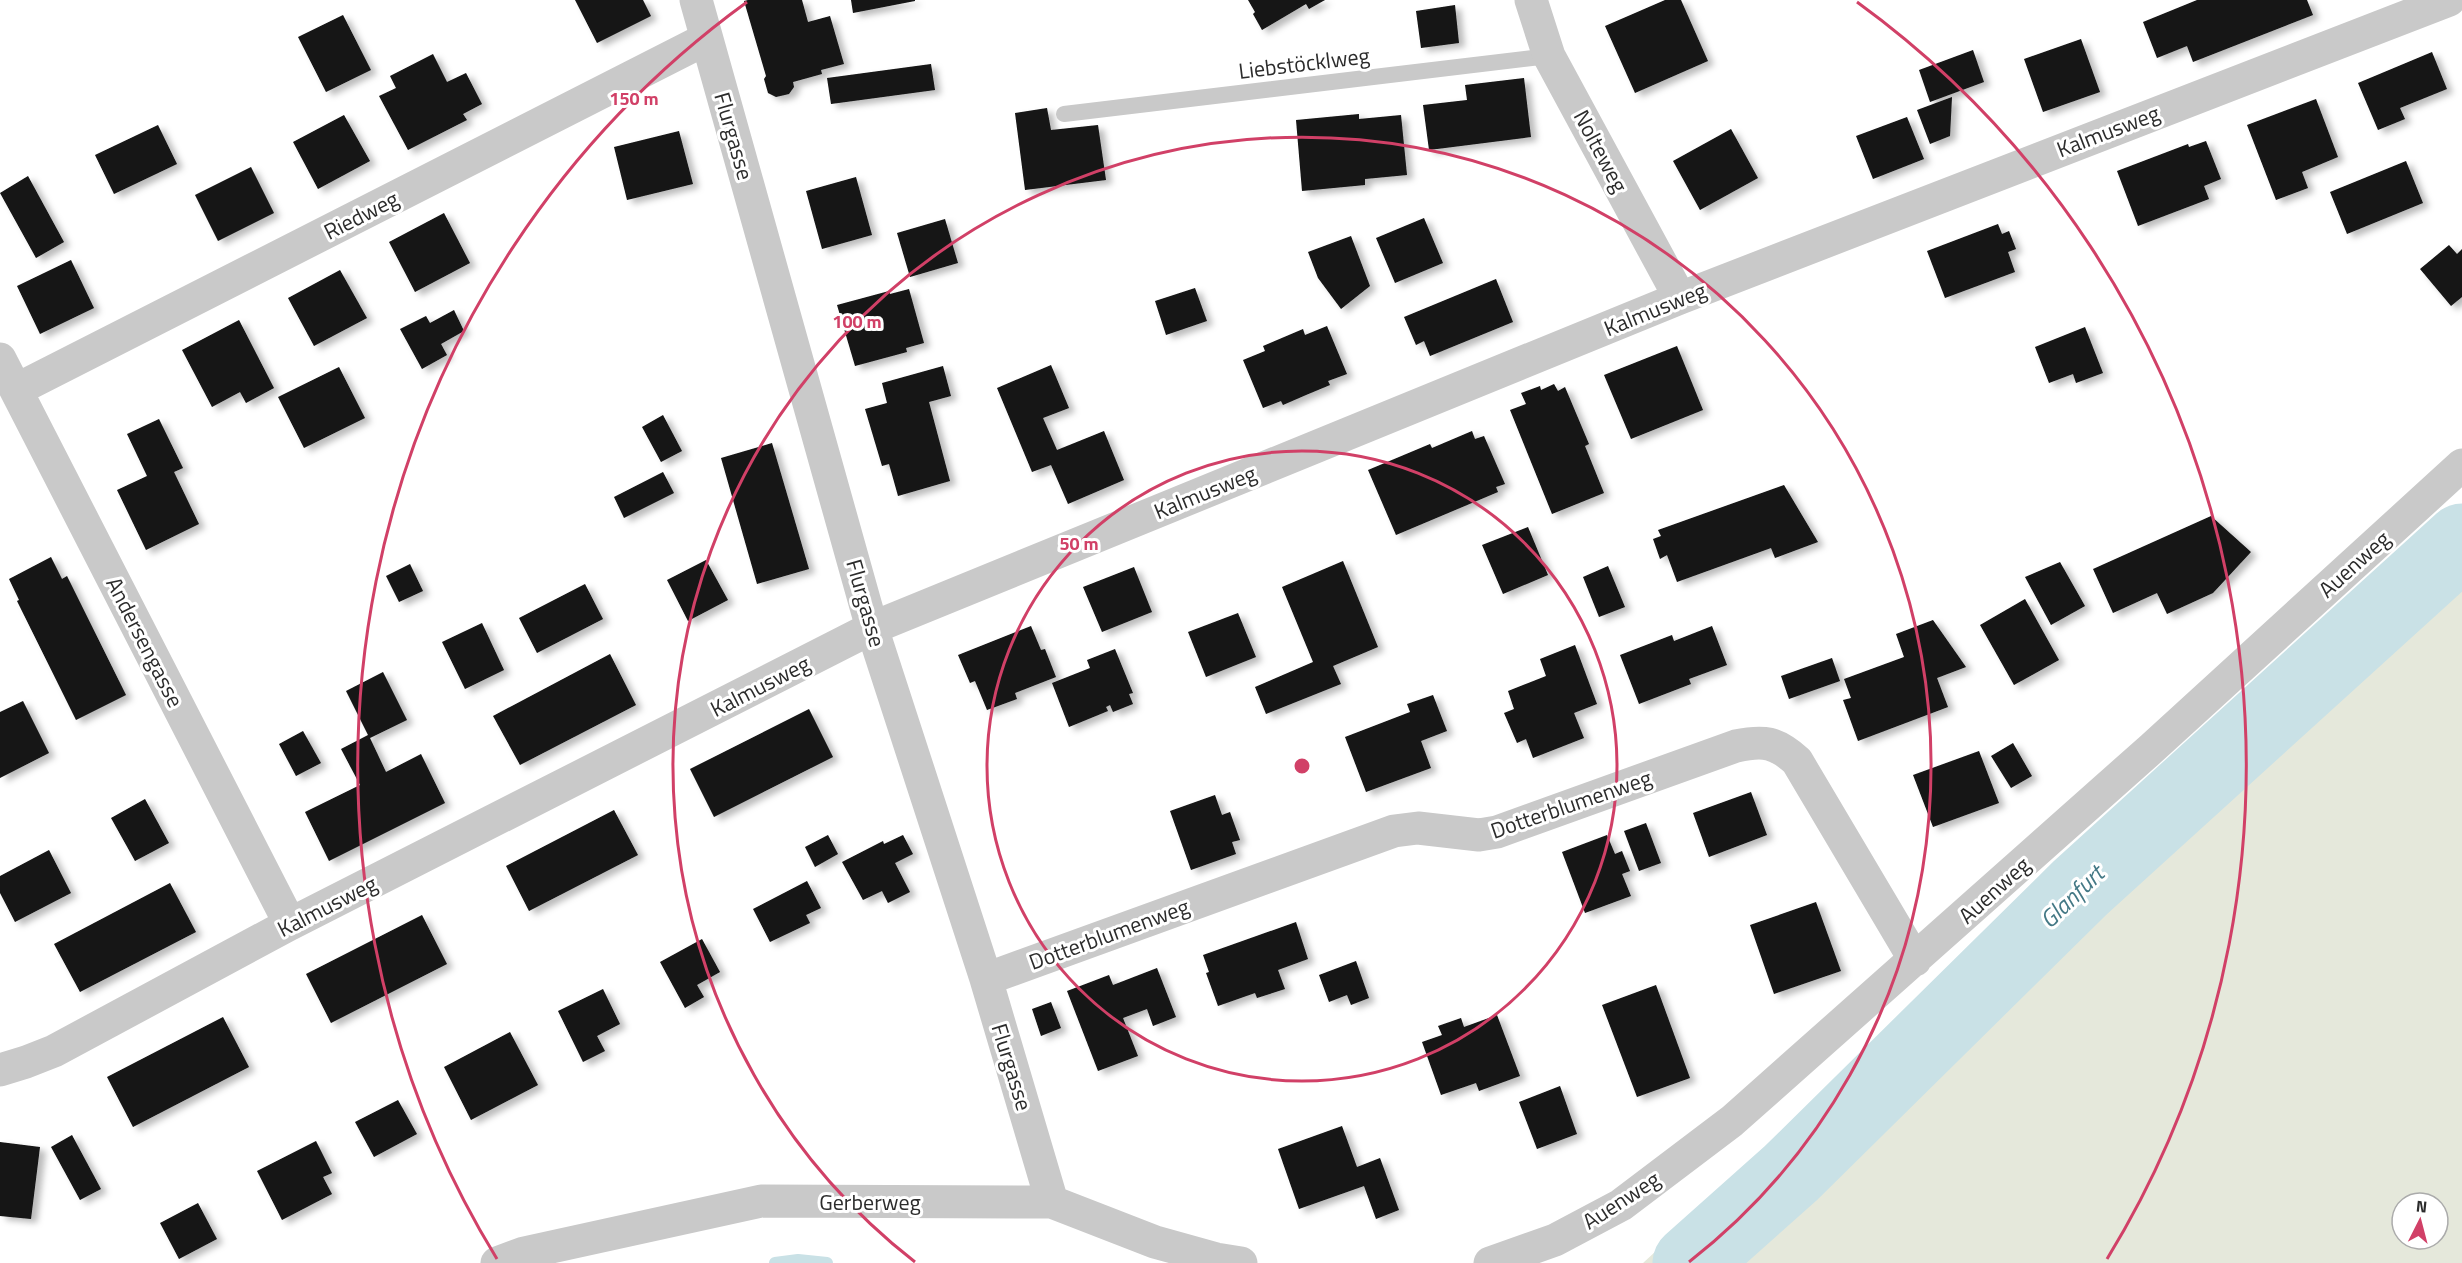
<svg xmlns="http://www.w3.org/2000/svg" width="2462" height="1263" font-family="'Titillium Web',sans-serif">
  <defs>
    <filter id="shadow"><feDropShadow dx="6" dy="4" stdDeviation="3" flood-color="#0004"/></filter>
  </defs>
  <rect width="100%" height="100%" fill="#fff"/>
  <path fill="#e5e8db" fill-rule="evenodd" d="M2462,509V1263H1643ZM2402,1203H2438V1239H2402Z"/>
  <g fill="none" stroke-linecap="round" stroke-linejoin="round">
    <path stroke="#c9e1e6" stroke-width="12" d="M775,1263L798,1260L827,1263"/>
    <path stroke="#c9e1e6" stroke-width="75" d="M1690,1263L1791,1173L2080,888L2462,541"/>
  </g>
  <path fill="#131313" filter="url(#shadow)" d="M575,0H643L651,16L597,43Z
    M748,0H802L808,22L830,16L844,64L821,70L822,74L793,82L794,87L789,94L776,97L768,93L764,79L766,76L744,1Z
    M851,0H915V1L853,13Z
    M1248,0H1325L1309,9L1306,4L1262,30L1253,14L1255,12Z
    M1665,0H1681L1708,61L1635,93L1605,26Z
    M2197,0H2307L2313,15L2193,62L2187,46L2157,58L2143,22Z
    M1455,5L1459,43L1421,48L1416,11Z
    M343,15L371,70L326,92L298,37Z
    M2081,39L2100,92L2043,112L2024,59Z
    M1973,50L1984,82L1930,102L1919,70Z
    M2432,52L2447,89L2400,108L2405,119L2378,130L2358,83Z
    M433,54L447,82L466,73L482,104L463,114L467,120L408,150L379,96L396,88L390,76Z
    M931,64L935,90L831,104L827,78Z
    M1524,78L1531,137L1429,150L1423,105L1467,100L1465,85Z
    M1952,97L1950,136L1930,144L1917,110Z
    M2316,99L2338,157L2302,172L2308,188L2276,200L2247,125Z
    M1047,108L1051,130L1098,125L1106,180L1025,190L1015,113Z
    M1359,114V119L1401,115L1407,175L1365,179V185L1302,191L1296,120Z
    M344,115L370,161L318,189L293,142Z
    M1907,117L1924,159L1873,179L1856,136Z
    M158,125L177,164L114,194L95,155Z
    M1731,129L1758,178L1700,210L1673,161Z
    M679,131L693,184L627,200L614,147Z
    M2206,141L2221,179L2204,186L2209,199L2138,226L2117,171L2188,144L2189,147Z
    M2406,161L2423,203L2347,234L2330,192Z
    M251,167L274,213L218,241L195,195Z
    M28,176L64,242L36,258L0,193Z
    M856,177L872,235L822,249L806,191Z
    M444,213L470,263L415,292L389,242Z
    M1424,218L1443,263L1395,283L1376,238Z
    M945,219L958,263L910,277L897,233Z
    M1998,224L2002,234L2009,231L2016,249L2008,252L2015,272L1945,298L1927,251Z
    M1351,236L1370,286L1341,309L1318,278L1308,252Z
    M2449,245L2457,254L2462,249V297L2451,306L2420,269Z
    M71,260L94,308L40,334L17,286Z
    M340,270L367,318L314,346L288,298Z
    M1496,279L1513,322L1430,356L1424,341L1416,345L1404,317Z
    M1195,288L1207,321L1166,335L1155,301Z
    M909,289L924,343L906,348L907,352L855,366L837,305L889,291L890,294Z
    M454,310L464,331L441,344L447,355L422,369L400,329L426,316L430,323Z
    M239,320L274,388L246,403L240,392L212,407L182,350Z
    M1327,326L1347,374L1328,381L1330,385L1306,395L1283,405L1281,401L1263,408L1243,360L1265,351L1263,346L1303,329L1305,335Z
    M2085,327L2103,373L2076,383L2073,374L2049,383L2035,347Z
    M1677,346L1703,410L1631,439L1604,375Z
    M1051,365L1069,408L1043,418L1057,450L1104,431L1124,480L1068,504L1051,465L1032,472L997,388Z
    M943,366L951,396L929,402L950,481L898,496L889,464L882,466L865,409L887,403L882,383Z
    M339,367L365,418L304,448L278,397Z
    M1554,384L1558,391L1565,387L1589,444L1585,446L1604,493L1552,514L1510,410L1526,404L1521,393L1540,386L1541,390Z
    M663,415L682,451L661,462L642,427Z
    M159,419L183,468L174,472L199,524L146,550L117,490L147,476L127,434Z
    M1472,431L1475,439L1484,436L1505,484L1496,487L1498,492L1396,535L1368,470L1430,444L1432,448Z
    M772,443L809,569L757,584L721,458Z
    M663,472L674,493L624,518L614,497Z
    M1784,485L1818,542L1775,558L1771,548L1677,582L1667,555L1660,559L1653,539L1661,536L1658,530Z
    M2211,516L2251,552L2213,593L2167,614L2157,593L2113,613L2093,569Z
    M1528,527L1548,575L1503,594L1482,545Z
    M51,557L62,579L67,576L126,695L76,720L17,601L19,600L9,579Z
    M706,560L728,600L688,621L667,580Z
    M1343,561L1378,647L1333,666L1341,684L1266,714L1255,687L1313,662L1282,587Z
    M2060,562L2085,606L2051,625L2025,577Z
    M410,564L423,591L399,602L386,576Z
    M1608,566L1625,607L1599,617L1583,577Z
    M1134,567L1152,612L1102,632L1083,587Z
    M585,584L603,619L537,653L519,618Z
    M2025,599L2059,660L2014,685L1980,625Z
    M1238,613L1256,657L1206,677L1188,632Z
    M1933,620L1966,667L1937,678L1948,707L1858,741L1843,700L1851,698L1844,679L1904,657L1896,634Z
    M482,623L504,670L465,689L442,642Z
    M1031,626L1041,650L1045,649L1056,677L1015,693L1017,699L987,710L975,681L970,683L958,655Z
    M1712,626L1727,665L1689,679L1691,684L1639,704L1620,655L1672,635L1674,641Z
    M1575,645L1597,704L1574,713L1584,738L1533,758L1526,739L1517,743L1504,713L1514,709L1508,691L1546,676L1540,659Z
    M1115,649L1133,693L1129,694L1133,704L1113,712L1110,705L1106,707L1108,711L1069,727L1052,683L1090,668L1087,660Z
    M610,654L636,705L520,765L493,716Z
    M1832,658L1840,681L1789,699L1781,676Z
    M383,672L407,720L370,738L386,772L421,754L445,803L329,861L305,812L360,785L341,749L368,735L346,691Z
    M1433,695L1447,731L1421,741L1431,768L1366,792L1345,737L1410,712L1407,704Z
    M23,701L49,753L0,778V712Z
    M809,709L833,757L714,817L690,769Z
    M303,731L321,763L296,776L279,744Z
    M2013,743L2032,776L2011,788L1991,756Z
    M1979,751L1999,803L1933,827L1913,775Z
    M1751,792L1767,835L1709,857L1693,813Z
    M1215,795L1222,815L1230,812L1240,840L1232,842L1236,854L1191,870L1170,811Z
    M145,799L169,843L135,861L111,818Z
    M614,810L638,855L529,911L506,866Z
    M1646,823L1661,863L1639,871L1624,831Z
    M828,835L838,854L815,867L805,847Z
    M903,835L913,854L895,863L910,892L888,903L882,891L863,900L842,862L883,841L884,844Z
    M1607,835L1615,854L1622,851L1630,871L1622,874L1631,896L1585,913L1562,852Z
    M49,850L71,893L15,922L0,893V876Z
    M807,881L821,908L806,915L810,923L770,942L753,909Z
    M170,883L196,932L80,992L54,944Z
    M1816,902L1841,971L1774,994L1750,925Z
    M422,915L447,964L331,1023L306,974Z
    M1296,922L1308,959L1278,970L1285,989L1257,998L1255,993L1218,1006L1206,973L1209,972L1203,955Z
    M702,939L720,972L697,985L704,997L685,1008L660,962Z
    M1356,961L1369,998L1351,1005L1347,995L1329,1002L1319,975Z
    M1157,968L1176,1017L1153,1026L1147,1009L1123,1018L1138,1056L1098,1071L1067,991L1109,975L1113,985Z
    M1656,985L1690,1078L1637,1097L1602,1005Z
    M603,989L620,1024L597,1036L605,1051L583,1062L558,1011Z
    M1051,1002L1061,1028L1041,1036L1032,1009Z
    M1497,1015L1520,1076L1479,1091L1476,1083L1441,1095L1422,1042L1442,1035L1438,1026L1461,1018L1464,1027Z
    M223,1017L249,1067L133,1127L107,1077Z
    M510,1032L538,1085L471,1120L444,1067Z
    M1560,1086L1577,1134L1537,1149L1519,1102Z
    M398,1100L417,1134L374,1157L355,1122Z
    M1342,1126L1357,1167L1380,1158L1399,1210L1376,1219L1364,1186L1299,1209L1278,1149Z
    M72,1135L101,1189L80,1200L51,1147Z
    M316,1141L332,1173L323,1177L332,1194L282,1220L257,1171Z
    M0,1142L40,1147L31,1219L0,1216Z
    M198,1203L217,1239L179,1259L160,1223Z"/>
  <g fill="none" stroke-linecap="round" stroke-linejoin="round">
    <path stroke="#c9c9c9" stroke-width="16" d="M1064,114L1549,56"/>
    <path stroke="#c9c9c9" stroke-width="33" d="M696,0L872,628L986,979L1052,1202
      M1531,0L1549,56L1680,298
      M0,359L290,924
      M16,390L706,39
      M986,979L1394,831L1418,828L1479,835L1497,832L1736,746C1764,740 1776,742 1797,761L1915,960
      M0,1070L26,1062L54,1051L290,924L872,628L1680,298L2449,0
      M497,1263L524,1253L761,1201L1052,1202L1155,1242L1216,1259L1241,1263
      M1490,1263L1555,1240L1621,1205L1732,1121L2152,748L2462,465"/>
  </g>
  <g fill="none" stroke="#d14067" stroke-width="3">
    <circle cx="1302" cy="766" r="315"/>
    <path d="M915 1262A629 629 0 1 1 1689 1262"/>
    <path d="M497 1259A944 944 0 0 1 747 2M1857 2A944 944 0 0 1 2107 1259"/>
  </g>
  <g text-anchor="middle" stroke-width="6" stroke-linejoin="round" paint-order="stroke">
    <g font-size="22" fill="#2c2c2c" stroke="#fff">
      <text transform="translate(1304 63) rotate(-7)" y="8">Liebstöcklweg</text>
      <text transform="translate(2108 131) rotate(-21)" y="8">Kalmusweg</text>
      <text transform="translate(734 136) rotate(74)" y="8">Flurgasse</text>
      <text transform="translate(1601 151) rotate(62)" y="8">Nolteweg</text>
      <text transform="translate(361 215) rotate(-27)" y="8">Riedweg</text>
      <text transform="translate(1655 309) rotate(-22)" y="8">Kalmusweg</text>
      <text transform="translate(1205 492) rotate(-22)" y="8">Kalmusweg</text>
      <text transform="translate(2354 564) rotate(-42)" y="8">Auenweg</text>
      <text transform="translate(866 603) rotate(74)" y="8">Flurgasse</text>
      <text transform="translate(145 642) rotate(63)" y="8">Andersengasse</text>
      <text transform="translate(760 686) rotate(-27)" y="8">Kalmusweg</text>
      <text transform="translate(1571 804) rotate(-19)" y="8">Dotterblumenweg</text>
      <text transform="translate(1994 890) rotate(-42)" y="8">Auenweg</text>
      <text transform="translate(327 906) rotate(-27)" y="8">Kalmusweg</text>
      <text transform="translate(1109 934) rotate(-20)" y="8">Dotterblumenweg</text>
      <text transform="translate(1012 1067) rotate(73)" y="8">Flurgasse</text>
      <text transform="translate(1621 1200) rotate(-33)" y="8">Auenweg</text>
      <text x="870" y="1210">Gerberweg</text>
    </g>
    <g font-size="24" font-style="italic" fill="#437885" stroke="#fff">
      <text transform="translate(2072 897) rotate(-44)" y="8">Glanfurt</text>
    </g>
  </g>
  <circle cx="1302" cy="766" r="9" fill="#d14067" stroke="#fff" stroke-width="3"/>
  <g font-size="18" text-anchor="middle" font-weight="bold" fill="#d14067" stroke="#fff" stroke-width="6" stroke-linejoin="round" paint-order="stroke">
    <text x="634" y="105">150 m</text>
    <text x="857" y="328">100 m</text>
    <text x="1079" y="550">50 m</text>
  </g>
  <g transform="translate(2420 1221) rotate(6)"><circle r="28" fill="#ffffff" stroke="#ababab" stroke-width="1.5"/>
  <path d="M0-4.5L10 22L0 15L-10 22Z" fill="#d14067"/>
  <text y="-9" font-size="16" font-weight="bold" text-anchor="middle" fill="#2c2c2c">N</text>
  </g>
</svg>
